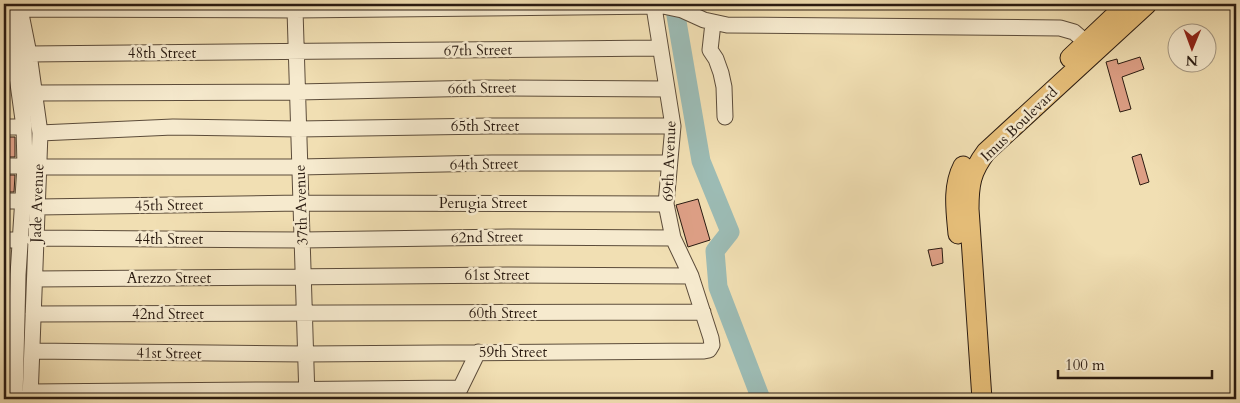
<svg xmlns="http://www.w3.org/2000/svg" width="1240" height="403" font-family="Cardo,serif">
  <rect width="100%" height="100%" fill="#f1dfb3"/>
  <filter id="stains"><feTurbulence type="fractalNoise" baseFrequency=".004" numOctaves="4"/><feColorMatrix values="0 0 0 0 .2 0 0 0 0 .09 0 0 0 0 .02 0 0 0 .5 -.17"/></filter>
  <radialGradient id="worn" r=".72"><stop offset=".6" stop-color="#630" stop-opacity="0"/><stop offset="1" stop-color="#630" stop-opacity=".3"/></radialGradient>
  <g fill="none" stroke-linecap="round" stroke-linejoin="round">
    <path stroke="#6e7b73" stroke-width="3" d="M24,311L27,245"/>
    <path stroke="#9cbbb4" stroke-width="19" d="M674,4L701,161L730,232L715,251L718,287L761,399"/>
  </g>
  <path fill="#dd9f85" stroke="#2a1b11" d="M1140,57L1144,69L1122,77L1131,109L1120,112L1106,62L1117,59L1118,64Z
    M4,137H15V157H4Z
    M1141,154L1149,182L1140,185L1132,157Z
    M4,175H15L14,192H4Z
    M698,199L710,240L688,247L676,205Z
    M942,248L943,263L932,266L928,250Z"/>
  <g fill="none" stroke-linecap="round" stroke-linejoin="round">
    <defs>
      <path id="minor" d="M7,4L24,127L25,166L18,275L15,399
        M4,9L295,10L663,6L682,10L704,20L727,25L1060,28L1074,32L1095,50
        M20,9L29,54L40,133L30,399
        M295,10L307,398
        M713,23L710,50L716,59L721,73L724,87L725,117
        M29,54L660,48
        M35,93L297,92L486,88L667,89
        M4,127H24
        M40,133L173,127L298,129L490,126H673
        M4,166H25
        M38,167H299L492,163H669
        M4,201H23
        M38,207L300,203L666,204
        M36,238L302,240L509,237L673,238
        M4,240H21
        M35,279L508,275L691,276
        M33,314L703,312
        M32,351L305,354L704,351L709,350L712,345L711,338L691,276L673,238L666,204L673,126L654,7
        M30,392L459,388
        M455,399L478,352"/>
      <path id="major" d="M1070,58L1127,4
        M958,234C956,211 952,187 963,166
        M982,399L969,209C969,184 971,172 986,152L1147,4"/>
    </defs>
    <use href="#minor" stroke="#5c4c3a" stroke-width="17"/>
    <use href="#major" stroke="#2a1b11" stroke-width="21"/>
    <use href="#minor" stroke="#f6eace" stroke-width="15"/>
    <use href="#major" stroke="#e8c07a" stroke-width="19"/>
  </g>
  <g text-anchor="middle" stroke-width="5" stroke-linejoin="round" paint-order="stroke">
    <g font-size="15" fill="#2a1b11" stroke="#f6eace">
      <text transform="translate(478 50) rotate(-1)" y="5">67th Street</text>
      <text x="162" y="58">48th Street</text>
      <text transform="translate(482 88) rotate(-1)" y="5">66th Street</text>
      <text transform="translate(1019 124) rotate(-44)" y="5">Imus Boulevard</text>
      <text x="485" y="131">65th Street</text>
      <text transform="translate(669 161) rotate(-88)" y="5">69th Avenue</text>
      <text transform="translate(484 164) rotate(-1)" y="5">64th Street</text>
      <text transform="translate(37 203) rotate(-88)" y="5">Jade Avenue</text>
      <text x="483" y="208">Perugia Street</text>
      <text transform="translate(169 205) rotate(-1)" y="5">45th Street</text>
      <text transform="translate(301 205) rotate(-92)" y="5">37th Avenue</text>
      <text transform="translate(487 237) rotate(-1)" y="5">62nd Street</text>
      <text x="169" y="244">44th Street</text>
      <text x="497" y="280">61st Street</text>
      <text x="169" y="283">Arezzo Street</text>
      <text x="503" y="318">60th Street</text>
      <text x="168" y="319">42nd Street</text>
      <text x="513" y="357">59th Street</text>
      <text transform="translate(169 353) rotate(1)" y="5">41st Street</text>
    </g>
  </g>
  <rect width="1240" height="403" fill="none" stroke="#f1dfb3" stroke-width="20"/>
  <rect x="5" y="5" width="1230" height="393" fill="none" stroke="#2a1b11" stroke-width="2.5"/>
  <rect x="10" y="10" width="1220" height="383" fill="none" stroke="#2a1b11"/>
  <g transform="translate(1192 48) rotate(181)"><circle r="24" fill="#f6eace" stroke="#a49782"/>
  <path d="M0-4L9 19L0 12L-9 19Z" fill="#8f2418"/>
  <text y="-8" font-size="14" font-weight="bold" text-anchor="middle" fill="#2a1b11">N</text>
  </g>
  <path d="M1058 370v8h154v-8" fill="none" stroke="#2a1b11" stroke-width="2.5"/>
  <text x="1065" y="370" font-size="15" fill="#2a1b11" stroke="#f6eace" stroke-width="4" paint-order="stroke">100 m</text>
  <rect width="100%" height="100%" filter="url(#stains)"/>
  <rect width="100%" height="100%" fill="url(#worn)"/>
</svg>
